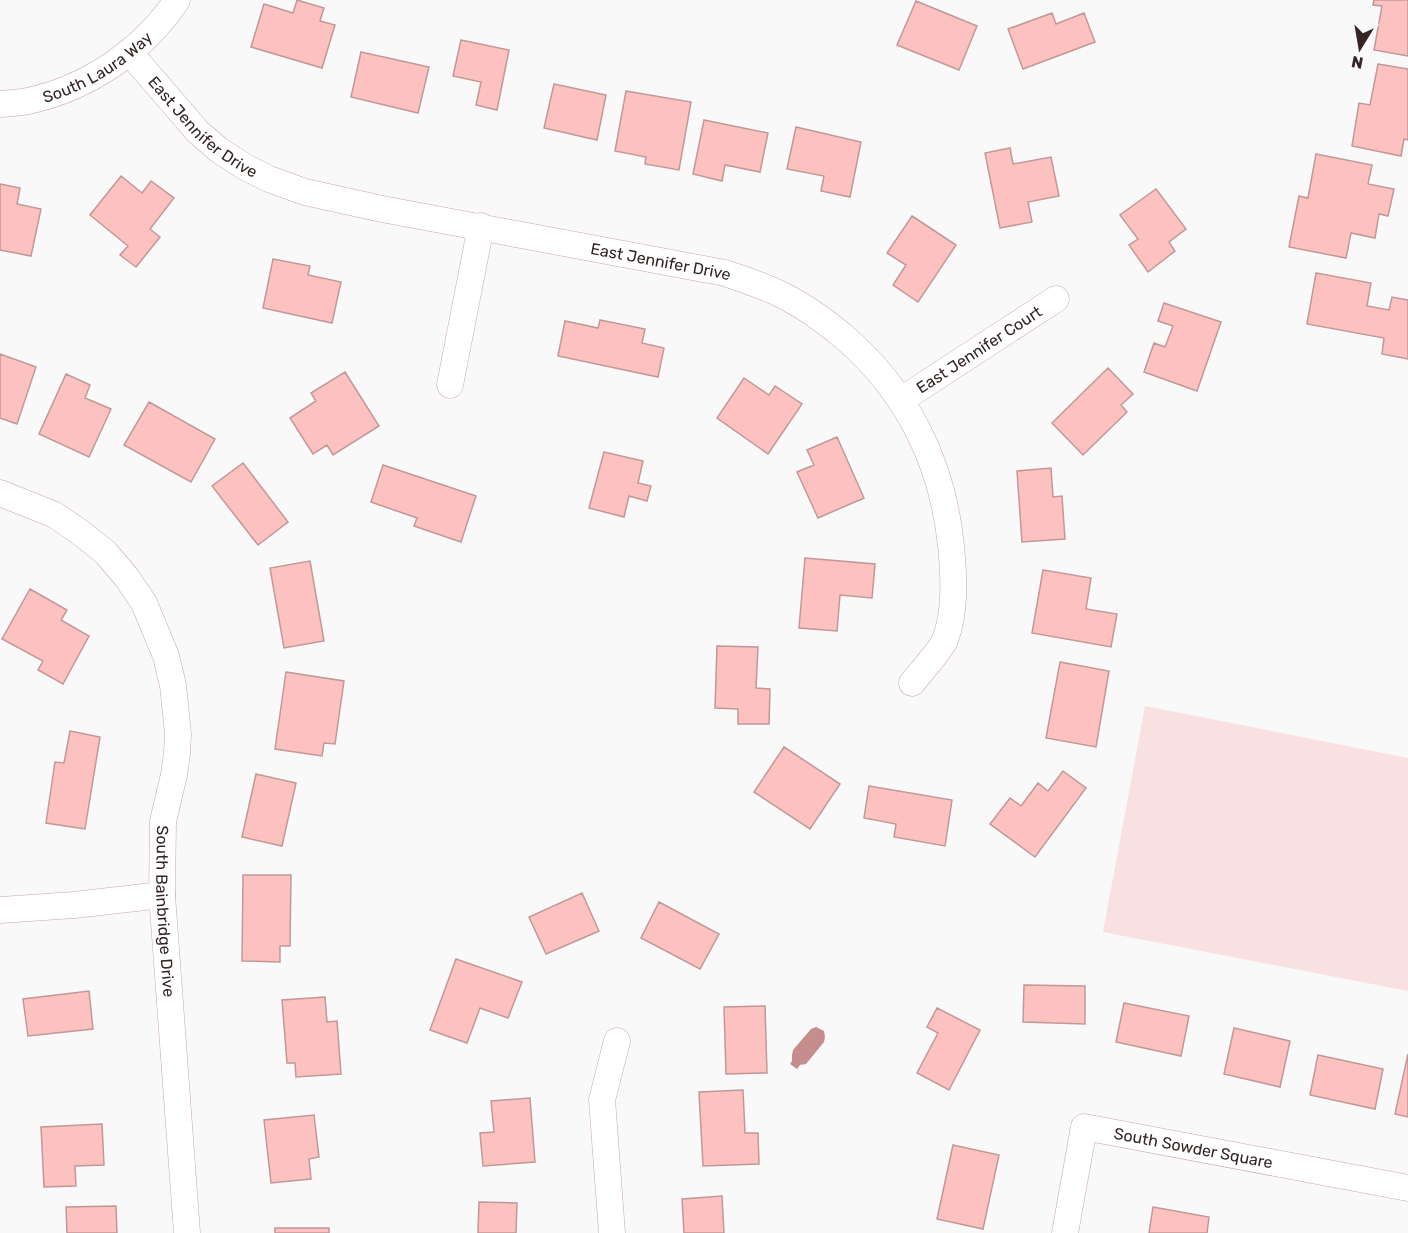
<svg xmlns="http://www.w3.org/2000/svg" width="1408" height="1233" font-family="Rubik,sans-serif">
  <rect width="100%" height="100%" fill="#f9f9f9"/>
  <path fill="#fae1e1" d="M1145,706L1408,758V991L1103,932Z"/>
  <path fill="#c68d8d" d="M816,1027L824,1031L825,1037L824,1042L806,1064L800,1065L797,1069L790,1064L792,1061V1055L793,1050L811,1029Z"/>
  <path fill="#fdc1c0" stroke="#c19897" stroke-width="1.5" d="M297,0L324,8L320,21L335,25L322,68L251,47L264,4L293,13Z
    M1374,0H1408V56L1374,50L1382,6L1373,5Z
    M916,1L977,26L959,70L897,45Z
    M1052,13L1056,24L1084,13L1095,42L1023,69L1008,29Z
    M461,40L509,50L497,110L476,105L481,82L453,76Z
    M361,52L429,67L418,113L351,97Z
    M1378,64L1408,69V140L1404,139L1401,156L1352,146L1359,103L1370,105Z
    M554,84L606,95L597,140L544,128Z
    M626,91L691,102L679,170L645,164L646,157L615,151Z
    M704,120L768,133L760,172L725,165L722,181L693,174Z
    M796,127L861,142L850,197L821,191L824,176L787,169Z
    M1010,148L1013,164L1051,157L1059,196L1028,202L1032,222L1000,228L985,153Z
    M1316,154L1372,165L1368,184L1394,189L1388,216L1379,214L1375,238L1351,233L1346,258L1289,247L1299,196L1308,198Z
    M121,176L142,193L151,181L174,198L150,229L160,237L136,267L120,255L128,246L90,215Z
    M0,184L20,188L17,204L41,209L31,256L0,250Z
    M1156,189L1186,229L1169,242L1175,251L1148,272L1129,245L1138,239L1120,215Z
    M912,216L956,245L918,302L893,285L906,265L887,253Z
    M273,259L310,266L308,275L341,282L332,323L263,308Z
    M1316,273L1371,283L1367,306L1389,310L1392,297L1408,300V359L1382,354L1384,338L1307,324Z
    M1164,303L1221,322L1197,391L1144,372L1154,343L1165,347L1173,326L1158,321Z
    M600,320L645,329L642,343L664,348L658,377L558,356L565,321L598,328Z
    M0,354L36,367L17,424L0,418Z
    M1108,368L1133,394L1121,405L1127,412L1083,455L1052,423Z
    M345,372L379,426L333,455L327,445L313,454L290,418L316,401L311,393Z
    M66,374L90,385L85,398L111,409L89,457L39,434Z
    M744,378L769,395L775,386L802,404L768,454L717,418Z
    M149,402L215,439L191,482L124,445Z
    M837,437L864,498L818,518L797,472L814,465L807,450Z
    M604,452L643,461L638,483L651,486L647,501L629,496L624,517L589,508Z
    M243,463L288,522L258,545L212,486Z
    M383,465L476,496L461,542L414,526L417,518L371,502Z
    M1051,468L1053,497L1062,496L1065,539L1022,542L1017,471Z
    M805,558L875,564L872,598L840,595L837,631L799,628Z
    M310,561L324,641L284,648L270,568Z
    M1043,570L1091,578L1086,609L1117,614L1111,647L1032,633Z
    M30,589L67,610L61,620L89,636L63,684L38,670L43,661L2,639Z
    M717,646L758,647L756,688L770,689L769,724H738V709L715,708Z
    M1060,662L1109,671L1096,747L1046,738Z
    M286,672L344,681L335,744L324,743L322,756L275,749Z
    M70,731L100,737L85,829L46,823L55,762L64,763Z
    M784,747L840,784L810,829L754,792Z
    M1063,771L1086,788L1035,857L990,824L1010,798L1021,806L1038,783L1048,791Z
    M256,774L296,783L282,846L242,837Z
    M869,786L952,800L945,846L894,837L896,824L864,818Z
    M243,875H291L290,946H280V962L242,961Z
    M582,893L599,931L546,954L529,917Z
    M659,902L719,934L700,969L641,938Z
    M456,959L522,982L508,1018L480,1008L467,1043L430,1030Z
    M1024,985L1085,986V1024L1023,1022Z
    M89,991L93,1029L28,1036L23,999Z
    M325,997L327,1022L337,1021L341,1074L296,1077L295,1063H287L282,1000Z
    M1124,1003L1189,1016L1181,1056L1116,1042Z
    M765,1006L767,1073L726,1074L724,1007Z
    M937,1008L980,1030L949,1090L917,1073L938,1033L927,1027Z
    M1234,1028L1290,1041L1280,1087L1224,1074Z
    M1408,1054V1117L1395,1114Z
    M1318,1055L1383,1069L1375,1109L1310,1095Z
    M743,1090L745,1133H758L759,1164L703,1166L699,1092Z
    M530,1098L535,1162L483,1166L480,1133L494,1132L491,1101Z
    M314,1115L319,1157L309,1159L311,1179L271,1183L264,1120Z
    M102,1124L104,1165L75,1166L76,1186L44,1187L41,1127Z
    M953,1145L999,1155L983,1229L937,1219Z
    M722,1196L724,1233H684L682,1199Z
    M479,1202L517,1203L516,1233H478Z
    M116,1206L117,1233H67L66,1207Z
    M1153,1207L1209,1217L1207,1233H1149Z
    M275,1228H329V1233H275Z"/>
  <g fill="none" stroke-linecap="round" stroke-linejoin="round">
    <defs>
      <g id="street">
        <path id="s1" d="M129,52L198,132L219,150L245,167L269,179L305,192L382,209L725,273C745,280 765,286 784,296C806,307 825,321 844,337C907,391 943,463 951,546C954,576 956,611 945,640C941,650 919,674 912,683"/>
        <path id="s2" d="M0,104C9,103 19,103 28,101C88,88 143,51 177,0"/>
        <path d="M450,385L481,226"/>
        <path id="s3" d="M901,400L1056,299"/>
        <path id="s4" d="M0,493L55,515L81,533L106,553L127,578L144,603L166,656L173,685L178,734L177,753L174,775L163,821L162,895L187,1233"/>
        <path d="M0,910L74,905L162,895"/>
        <path d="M612,1233L602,1100L617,1041"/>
        <path id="s5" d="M1065,1233L1084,1127L1408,1188"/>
      </g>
    </defs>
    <use href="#street" stroke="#cea5a4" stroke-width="27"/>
    <use href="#street" stroke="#fff" stroke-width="26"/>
  </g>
  <g text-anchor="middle" stroke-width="4.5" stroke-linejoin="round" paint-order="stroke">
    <g font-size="16" fill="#342424" stroke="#f9f9f9">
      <text dy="6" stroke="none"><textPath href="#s2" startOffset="106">South Laura Way</textPath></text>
      <text dy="6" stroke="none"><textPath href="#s1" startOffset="106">East Jennifer Drive</textPath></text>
      <text dy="6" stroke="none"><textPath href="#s1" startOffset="592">East Jennifer Drive</textPath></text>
      <text dy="6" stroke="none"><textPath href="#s3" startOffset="93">East Jennifer Court</textPath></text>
      <text dy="6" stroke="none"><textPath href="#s4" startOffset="501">South Bainbridge Drive</textPath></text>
      <text dy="6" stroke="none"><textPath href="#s5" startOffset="219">South Sowder Square</textPath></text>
    </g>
  </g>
  <g transform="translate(1360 48) rotate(191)" stroke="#f9f9f9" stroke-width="4.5" paint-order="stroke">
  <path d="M0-4.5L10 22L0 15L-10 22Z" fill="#342424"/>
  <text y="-9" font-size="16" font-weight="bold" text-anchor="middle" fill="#342424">N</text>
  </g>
</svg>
